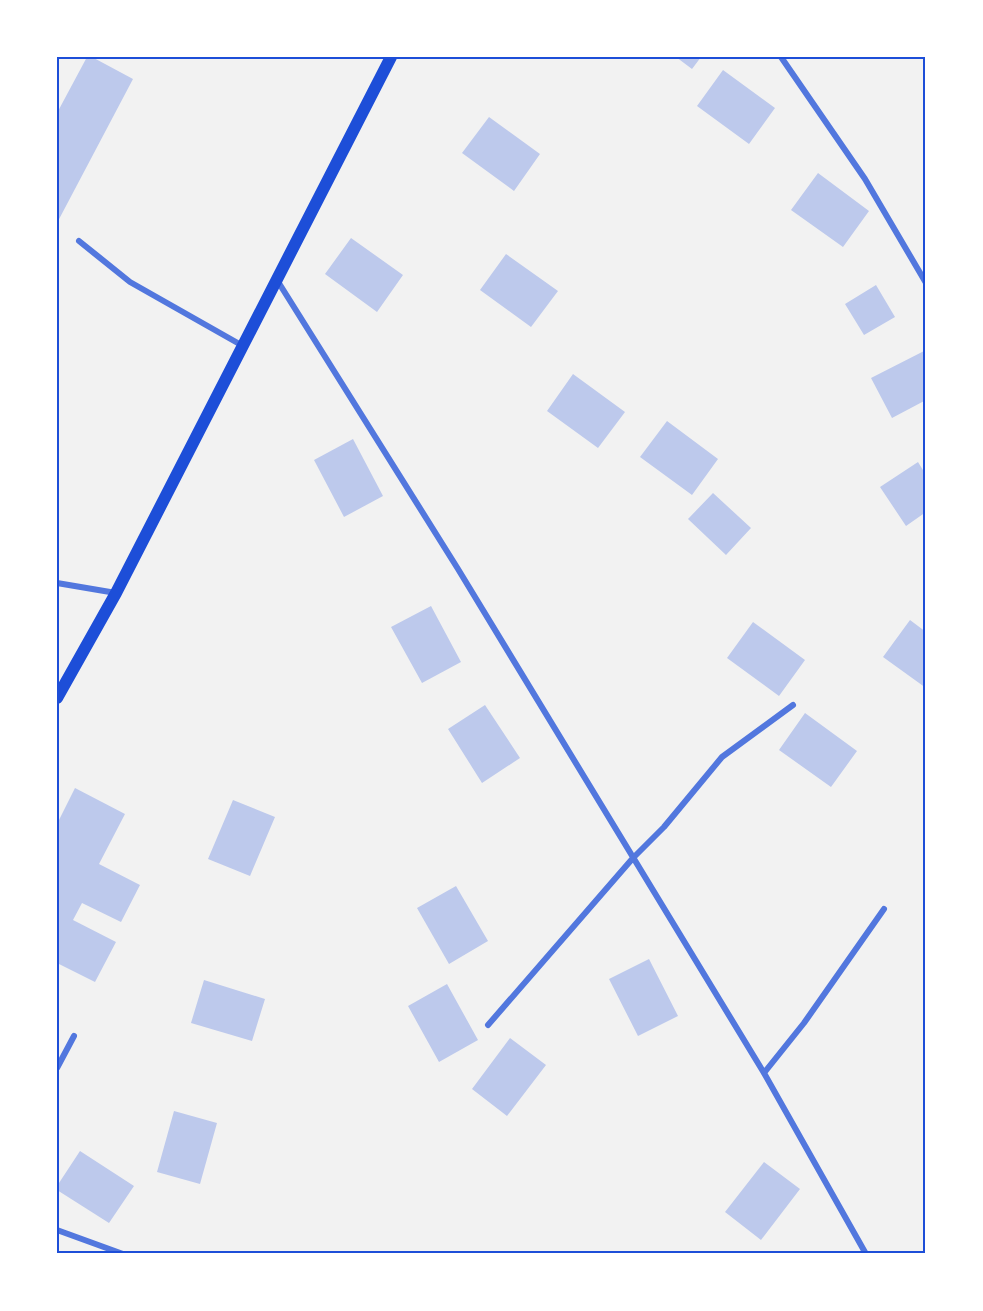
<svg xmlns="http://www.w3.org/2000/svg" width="983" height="1311" font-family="'Alegreya Sans',sans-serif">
  <rect width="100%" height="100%" fill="#f2f2f2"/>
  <path fill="#bdc9ec" d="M87,57H92L133,79L57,223V113Z
    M676,57H701L692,69Z
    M723,70L775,108L749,144L697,106Z
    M489,117L540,154L514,191L462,153Z
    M818,173L869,211L843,247L791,210Z
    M351,238L403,275L377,312L325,274Z
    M506,254L558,291L531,327L480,290Z
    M876,285L895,317L864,335L845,304Z
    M926,350V400L892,418L871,378Z
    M573,374L625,412L598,448L547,411Z
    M667,421L718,459L692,495L640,457Z
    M353,439L383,496L344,517L314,460Z
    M918,462L926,475V512L906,526L880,487Z
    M713,493L751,528L726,555L688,519Z
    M431,606L461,662L422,683L391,627Z
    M910,620L926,632V688L883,657Z
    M753,622L805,660L779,696L727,658Z
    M485,705L520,758L482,783L448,729Z
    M805,713L857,751L831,787L779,750Z
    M75,788L125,814L99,864L140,885L121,922L82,903L73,920L116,942L95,982L57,963V824Z
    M233,800L275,817L250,876L208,859Z
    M456,886L488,941L449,964L417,908Z
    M649,959L678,1016L638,1036L609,979Z
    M204,980L265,999L252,1041L191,1023Z
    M447,984L478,1040L439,1062L408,1006Z
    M510,1038L546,1065L507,1116L472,1089Z
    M174,1111L217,1123L200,1184L157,1172Z
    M80,1151L134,1186L109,1223L57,1190V1186Z
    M764,1162L800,1189L761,1240L725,1212Z"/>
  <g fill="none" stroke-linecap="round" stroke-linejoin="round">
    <path stroke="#5277de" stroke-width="6" d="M781,57L865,179L926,283
      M79,241L130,282L243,346
      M277,280L458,569L764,1073L866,1254
      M57,583L116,593
      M488,1025L633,858L664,827L722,757L793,705
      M57,1068L74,1036
      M764,1073L804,1023L884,909
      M57,1230L123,1254"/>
    <path stroke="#1d4ed8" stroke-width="12" d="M57,698L116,593L391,57"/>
  </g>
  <rect width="983" height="1311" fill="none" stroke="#ffffff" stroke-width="117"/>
  <rect x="58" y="58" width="866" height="1194" fill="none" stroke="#1d4ed8" stroke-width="2"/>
</svg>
